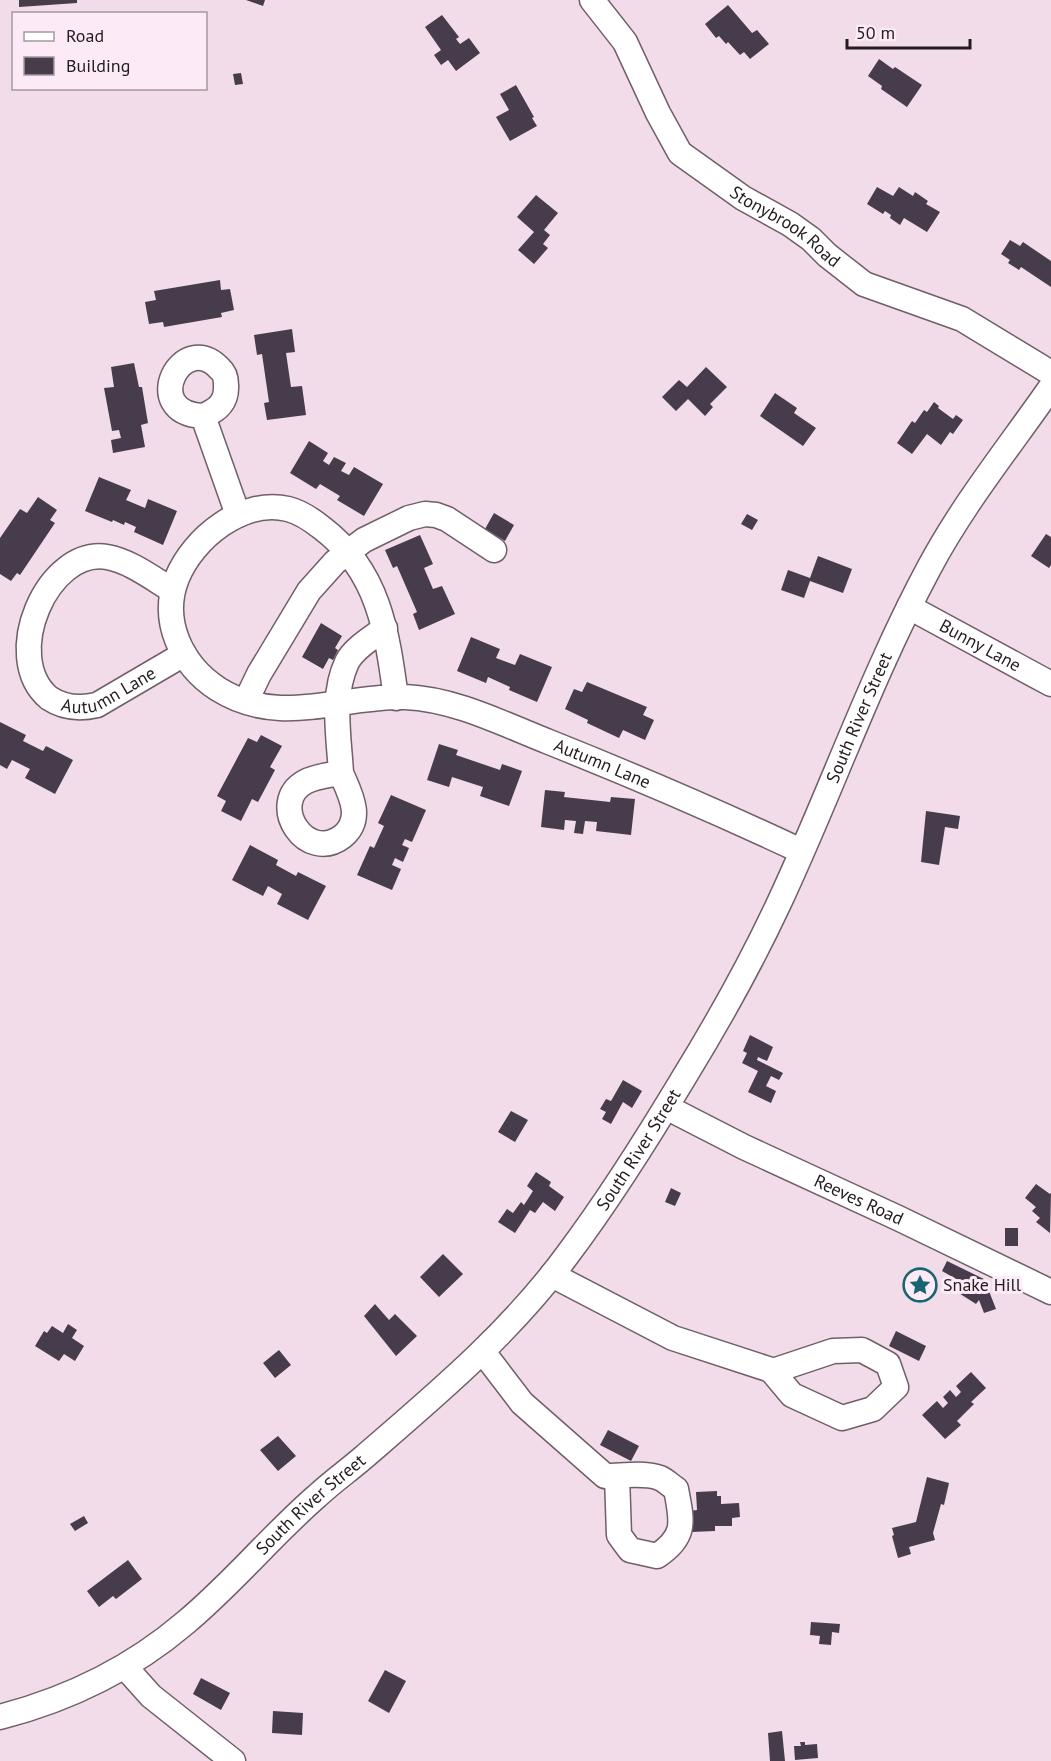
<svg xmlns="http://www.w3.org/2000/svg" width="1051" height="1761" font-family="'PT Sans',sans-serif">
  <rect width="100%" height="100%" fill="#f2dcea"/>
  <path fill="#473c4c" d="M19,0H77V3L19,7Z
    M246,0H265L263,6Z
    M728,5L752,33L757,30L769,44L750,59L744,52L740,55L728,42L726,44L719,36L716,38L705,24Z
    M442,15L459,37L456,39L460,44L469,38L480,53L456,71L448,60L441,65L434,55L441,50L425,27Z
    M879,59L893,69L895,67L922,85L907,107L881,89L882,86L868,76Z
    M241,73L243,84L235,85L233,74Z
    M516,85L534,117L532,118L537,126L510,141L496,117L509,110L500,94Z
    M877,187L893,196L899,187L913,196L915,192L928,201L926,204L940,212L927,232L904,218L900,225L890,218L891,215L885,211L883,214L867,204Z
    M536,195L558,213L544,230L550,235L543,244L548,248L534,264L518,250L534,232L517,217Z
    M1010,240L1020,246L1023,242L1051,261V287L1021,267L1019,270L1008,263L1010,260L1001,254Z
    M220,280L221,290L230,289L234,310L221,313L222,317L164,327L163,322L149,324L145,302L156,300L154,291Z
    M292,329L295,352L286,353L291,387L302,386L306,415L267,420L264,403L269,402L262,354L257,355L254,335Z
    M134,363L139,387H142L148,423L141,425L145,447L113,453L111,440L121,438L119,430L112,431L104,388L114,387L111,367Z
    M706,367L727,387L710,404L713,407L705,416L688,399L676,411L662,397L679,380L687,387Z
    M775,393L797,408L794,413L816,428L803,446L760,416Z
    M934,402L939,406L938,408L953,419L956,415L963,420L953,434L950,432L941,445L927,434L912,454L897,443L912,421L915,423L924,410L927,412Z
    M309,441L328,453L323,461L329,465L334,457L346,463L341,471L349,475L354,467L383,484L364,516L337,500L340,496L320,484L316,489L290,473Z
    M99,477L131,490L126,500L145,508L148,499L177,511L163,545L134,532L136,527L125,522L124,525L113,520L112,522L85,511Z
    M38,497L57,510L50,520L55,523L20,575L17,573L11,581L0,574V538L20,509L27,513Z
    M494,513L514,525L505,541L485,529Z
    M747,514L758,520L752,530L741,524Z
    M1046,534L1051,537V565L1049,568L1031,556Z
    M420,535L433,564L424,568L433,589L442,586L455,614L419,630L413,614L417,612L397,566L393,568L385,550Z
    M818,556L852,569L843,593L810,581L804,598L781,590L788,570L810,578Z
    M321,623L342,636L335,648L338,650L333,660L329,658L323,669L302,657Z
    M471,637L500,649L496,658L515,665L520,654L552,667L537,702L509,690L510,687L488,677L486,683L457,671Z
    M587,682L647,707L643,715L654,720L645,740L623,730L619,738L587,723L588,720L565,709L574,689L582,692Z
    M0,722L26,735L23,741L43,751L46,746L73,760L55,794L25,778L30,769L12,760L7,769L0,765Z
    M261,735L282,746L270,767L275,770L258,802L252,799L241,821L221,811L226,801L217,796L248,738L257,742Z
    M439,744L458,750L456,755L500,770L502,764L522,771L509,806L480,796L483,787L452,777L449,787L427,780Z
    M545,790L565,792L564,797L610,802L611,797L635,799L631,835L596,831L597,822L585,821L583,834L574,833L576,821L565,820L564,830L541,827Z
    M391,795L426,810L412,842L405,839L402,845L409,848L403,862L395,858L392,865L401,869L392,890L357,875L370,846L374,848L384,826L378,823Z
    M926,811L960,816L958,829L945,827L939,865L921,862Z
    M250,845L278,860L276,865L296,876L298,872L326,886L308,920L277,904L282,894L268,886L263,896L232,880Z
    M750,1035L773,1047L767,1061L758,1057L757,1060L783,1073L779,1080L771,1076L766,1086L776,1091L771,1103L748,1092L758,1071L742,1063L747,1053L743,1051Z
    M623,1080L642,1091L632,1108L623,1102L611,1124L602,1119L606,1112L600,1109L606,1099L611,1101Z
    M511,1111L528,1120L515,1142L498,1132Z
    M536,1172L551,1182L549,1186L564,1197L555,1211L543,1202L535,1213L530,1210L515,1233L498,1222L507,1209L513,1213L521,1202L524,1205L533,1191L527,1186Z
    M1036,1184L1050,1194L1051,1193L1050,1233L1036,1222L1040,1218L1032,1211L1036,1207L1025,1198Z
    M671,1188L681,1193L675,1206L665,1202Z
    M1005,1228H1018V1246H1005Z
    M443,1254L463,1274L439,1297L420,1277Z
    M947,1261L988,1281L987,1286L996,1309L984,1313L979,1300L976,1304L954,1290L958,1280L942,1271Z
    M375,1304L389,1320L395,1314L417,1336L396,1356L364,1316Z
    M68,1324L77,1330L72,1338L84,1346L75,1361L64,1354L59,1361L35,1346L44,1331L47,1333L52,1326L63,1333Z
    M896,1331L926,1346L919,1361L889,1346Z
    M279,1350L291,1365L275,1378L263,1363Z
    M971,1372L986,1388L971,1402L974,1404L957,1421L961,1425L945,1439L922,1415L937,1401L943,1408L948,1403L943,1397L950,1390L956,1397L961,1392L956,1386Z
    M608,1430L639,1446L631,1461L600,1445Z
    M278,1436L296,1456L278,1471L260,1450Z
    M927,1477L949,1483L944,1505L941,1504L933,1533L935,1540L909,1547L911,1554L898,1558L892,1536L894,1535L892,1528L916,1522Z
    M717,1491V1496H721V1504L739,1503L740,1517L732,1518V1526H715V1531L691,1532L690,1511L697,1510L696,1492Z
    M84,1516L88,1523L75,1531L70,1524Z
    M128,1560L142,1579L116,1599L113,1596L99,1607L87,1591Z
    M811,1622L840,1624L839,1633L832,1632L831,1645L819,1644L820,1636L810,1635Z
    M385,1670L406,1681L389,1713L368,1701Z
    M201,1678L230,1693L221,1710L193,1694Z
    M273,1711L303,1713L302,1735L272,1733Z
    M782,1731L785,1761H770L768,1733Z
    M800,1742H805V1745L817,1744L818,1758L795,1760L794,1746H801Z"/>
  <g fill="none" stroke-linecap="round" stroke-linejoin="round">
    <defs>
      <g id="minor">
        <path id="s1" d="M592,0L625,42L658,113L680,153L743,198L790,224L811,239L827,255L864,284L962,319L1051,373"/>
        <path d="M203,416C139,413 182,328 220,369C225,373 226,379 226,385C227,402 218,410 203,416L238,515"/>
        <path id="s2" d="M172,590C152,578 130,561 107,557C48,547 0,657 49,698C64,708 80,709 97,705L184,654"/>
        <path id="s3" d="M909,607L1051,684"/>
        <path id="s4" d="M396,698C387,632 379,571 322,528C312,520 300,512 288,509C243,498 193,538 177,578C160,620 181,665 218,689C280,728 341,695 405,697C455,699 503,724 549,742C634,776 718,812 801,851"/>
        <path d="M246,701L259,674L309,591L335,562L364,540L409,518L425,514L436,515L447,519L494,550"/>
        <path d="M341,773C350,794 364,818 343,836C306,865 267,803 305,782C316,776 330,775 341,773C339,737 331,696 347,662C354,648 372,638 385,628"/>
        <path id="s5" d="M666,1107L744,1147L898,1218L1051,1292"/>
        <path d="M552,1275L673,1338L771,1370L792,1395L842,1418L873,1409L896,1387L888,1364L862,1350L833,1351L773,1371"/>
        <path d="M483,1352L522,1403L605,1476C622,1476 644,1472 660,1478C665,1480 671,1486 676,1489C682,1521 687,1536 657,1556L630,1550L619,1535L617,1476"/>
        <path d="M125,1667L151,1696L233,1761"/>
        <path id="s6" d="M0,1717C69,1699 131,1669 185,1623C232,1584 271,1536 317,1496C332,1482 349,1470 364,1457C437,1394 511,1332 568,1254C610,1198 647,1139 683,1079C718,1022 751,963 779,903C831,792 871,676 929,568C963,504 1010,446 1051,387"/>
      </g>
    </defs>
    <use href="#minor" stroke="#705e6a" stroke-width="27"/>
    <use href="#minor" stroke="#fff" stroke-width="24"/>
  </g>
  <defs>
    <symbol id="sight-ring" viewBox="-11 -11 22 22"><circle r="9.5" fill="#fcebf6" stroke="#1a6371" stroke-width="1.5"/><path d="M0-6L1.8-2.2L6-1.7L2.9 1.2L3.7 5.4L0 3.3L-3.7 5.4L-2.9 1.2L-6-1.7L-1.8-2.2Z" fill="#1a6371"/></symbol>
  </defs>
  <g fill-rule="evenodd">
    <use href="#sight-ring" x="901" y="1266" width="38" height="38"/>
  </g>
  <g text-anchor="middle" stroke-width="6" stroke-linejoin="round" paint-order="stroke">
    <g font-size="18" fill="#231b20" stroke="#fcebf6">
      <text dy="6" stroke="none"><textPath href="#s1" startOffset="306">Stonybrook Road</textPath></text>
      <text dy="6" stroke="none"><textPath href="#s3" startOffset="81">Bunny Lane</textPath></text>
      <text dy="6" stroke="none"><textPath href="#s2" startOffset="328">Autumn Lane</textPath></text>
      <text dy="6" stroke="none"><textPath href="#s6" startOffset="1354">South River Street</textPath></text>
      <text dy="6" stroke="none"><textPath href="#s4" startOffset="900">Autumn Lane</textPath></text>
      <text dy="6" stroke="none"><textPath href="#s6" startOffset="868">South River Street</textPath></text>
      <text dy="6" stroke="none"><textPath href="#s5" startOffset="214">Reeves Road</textPath></text>
      <text dy="6" stroke="none"><textPath href="#s6" startOffset="382">South River Street</textPath></text>
    </g>
    <g font-size="18" fill="#231b20" stroke="#fcebf6" text-anchor="start">
      <text x="943" y="1291">Snake Hill</text>
    </g>
  </g>
  <rect x="12" y="12" width="195" height="78" fill="#fcebf6" stroke="#a598a0" stroke-width="1.5"/>
  <rect x="24" y="32" width="30" height="9" fill="#ffffff" stroke="#a598a0" stroke-width="1.5"/>
  <text x="66" y="42" font-size="18" fill="#231b20">Road</text>
  <rect x="24" y="57" width="30" height="18" fill="#473c4c" stroke="#a598a0" stroke-width="1.5"/>
  <text x="66" y="72" font-size="18" fill="#231b20">Building</text>
  <path d="M847 39v9h123v-9" fill="none" stroke="#231b20" stroke-width="3"/>
  <text x="856" y="39" font-size="18" fill="#231b20" stroke="#fcebf6" stroke-width="4.5" paint-order="stroke">50 m</text>
</svg>
